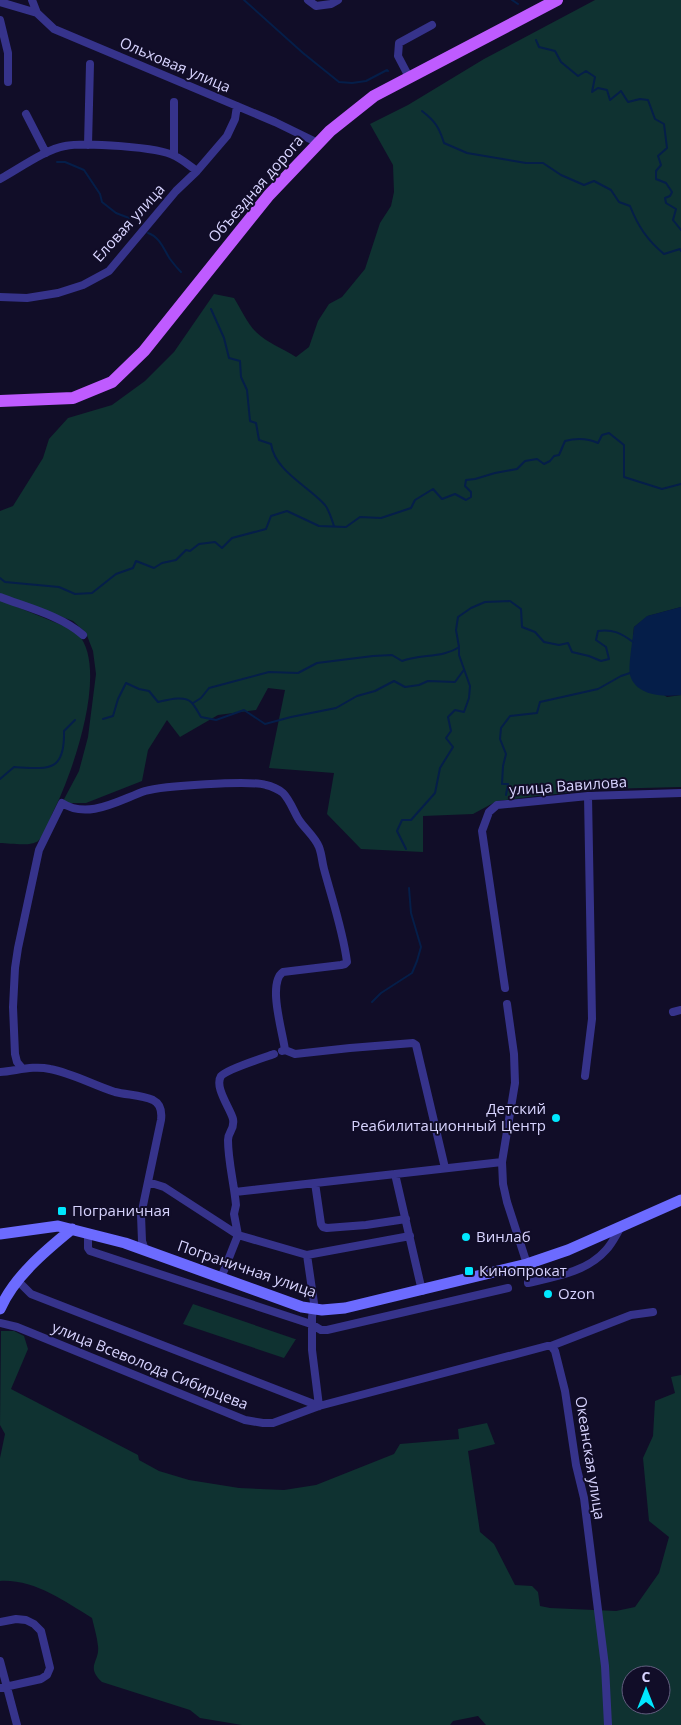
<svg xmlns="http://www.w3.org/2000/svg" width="681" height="1725" font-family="'Open Sans',sans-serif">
  <rect width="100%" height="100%" fill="#110d28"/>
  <path fill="#0f3231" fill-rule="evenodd" d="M595,0H681V607L648,616L634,627L630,673L667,697L681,695V787L603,789L537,796L497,801L473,814L423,816V852L361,849L327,814L334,773L269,768L285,690L268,688L256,710L218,715L180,737L167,720L148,750L142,781L86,803H62L79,771L88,737L96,674L93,651L86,633L73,621L0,594V511L13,506L43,458L49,439L68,418L112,405L145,381L174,352L214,294L234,298C241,309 247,323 256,332C267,343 282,348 296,357L309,347L318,321L329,304L342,297L365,269L380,223L391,206L394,192L393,165L370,124L408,105L484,59Z
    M0,600L69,628C72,630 76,632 78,634C110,669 71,778 52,814C49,822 44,836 38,841C30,847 10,843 0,843Z
    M193,1304L295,1339H296L284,1358L183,1324Z
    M1,1331H14L24,1336L28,1349L11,1389L138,1455L139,1460L159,1471L189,1480L239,1488L284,1490L316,1485L394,1454L400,1444L459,1439L458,1429L487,1423L495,1444L468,1451L480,1532L494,1544L515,1585L532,1586L538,1592L540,1606L550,1608L616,1611L635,1607L659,1573L669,1537L649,1521L643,1458L653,1436L655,1401L675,1393L671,1377L681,1375V1725H486L478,1716L453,1721L450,1725H242L200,1718L190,1710L102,1682C85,1666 100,1662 98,1646C97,1636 94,1627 92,1618C64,1601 34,1579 0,1581V1458L5,1434L0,1425ZM631,1675H661V1705H631Z"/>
  <path fill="#051e49" d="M681,607V695C663,697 636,696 630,675C628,666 633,638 634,627L647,616Z"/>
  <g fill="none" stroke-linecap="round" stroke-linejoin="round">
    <path stroke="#051e49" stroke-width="2" d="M244,0L303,53L339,82L352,83L366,81L387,70L388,71
      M512,0L518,4
      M536,40L539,47L555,51L561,62L578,76L586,71L595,77L592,92L598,88L607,90L610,100L621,91L628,102L640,99L648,100L655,119L664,124L667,148L658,156L661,165L656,171V179L666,183L672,192L670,196L665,198L666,203L676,209L673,220L681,230
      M422,111C435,121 439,127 444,143L467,153L526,163H543L561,175L584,185L594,181L611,190L619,202L630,206C638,226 647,240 664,254L680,249L681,251
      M57,162H65L84,170L100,194L102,202L116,213L129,218
      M148,233C160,237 164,250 170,259C173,263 177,268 181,272
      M211,309L224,338L229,358L240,361L241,377L247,390L250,421L256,423L259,440L271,444C275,471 308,486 325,505C329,510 332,520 334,526
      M0,578L5,582L59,587L75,594L92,593L116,574L133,568L136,561L154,568L162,563L176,560L186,550L190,551L199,544L215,542L222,548L232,538L266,529L271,516L287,511L319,526L346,527L360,517L381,518L411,508L415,500L433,489L442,499L455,494L466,500L471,497V492L465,486L466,480L475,479L495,473L517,469L525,461L537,459L544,464L550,461L554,456L559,455L565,441C576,438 587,438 598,443L602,435L609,433L624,445V477L662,489L681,484
      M193,703L201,698L209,688L269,672L298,673L317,663L373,656L392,655L402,661C421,654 443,658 459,647
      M103,719L113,716L118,699L126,683L139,689L149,691L158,702C167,700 184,695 191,702C195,706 198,712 201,717L216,720L244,710L265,724L291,717L336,708L357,696L375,691L394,681L405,687L419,685L428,681L455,682L463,671
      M0,779L14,767C48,769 65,773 64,731L75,720
      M506,795L508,784H502L503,766L506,754L500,739L501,728L510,716L537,713L540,702L598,689L621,676L630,673
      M406,849L397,831L402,820H411L435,793L440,768L453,747L446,738L451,731L448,717L455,710L464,712L469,698L470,686L459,655V647L456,630L458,617L471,608L485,602L510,601L521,609L522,627L535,632L544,642L559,645L568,643L572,652L589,656L601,661L609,659L606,647L596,640L598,631C613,629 621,633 633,642
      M372,1002L381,993L412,973L417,961L421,947L411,913L409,888"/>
    <path stroke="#36338b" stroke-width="8" d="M32,0L37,13L54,29L275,122L318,143
      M308,0L316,6L331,4L338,0
      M0,2L37,13
      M0,20L8,53V82
      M409,77L398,56L399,43L432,25
      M26,114L46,153
      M88,145L90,64
      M174,155V102
      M0,179C17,170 46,149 65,146C84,142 159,147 175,156C183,160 190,166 197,171
      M0,297L27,298L58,293L83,285L109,271L176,191L197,171L227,136L235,119L237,106
      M0,597C26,607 62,616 83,635
      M505,988L482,831L489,812L497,805L588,796L681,793
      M507,1004L514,1054L515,1083L502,1162L503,1184L507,1202L527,1264
      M673,1012L681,1010
      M282,1051L285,1050L295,1054L350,1048L413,1043L416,1045L445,1168
      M22,1068L17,1062L15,1054L13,1007L15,968L18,948L39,850L62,803C88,820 119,800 145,791C162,786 249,780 266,785C271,786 280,790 283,793C290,800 294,812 299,820C305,829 315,837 319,847C322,855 322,862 324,869C332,899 343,931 347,962L345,964L341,965L283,972C267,983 283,1033 285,1050
      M0,1072C16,1071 33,1065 50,1069C72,1073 93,1085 115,1092C127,1095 142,1095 153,1100C161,1104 162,1112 161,1120L141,1215L142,1241L145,1250
      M585,1076L592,1019L588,796
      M395,1174L422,1291
      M148,1182L164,1187L238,1235L307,1255L410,1236
      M315,1183L321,1224L323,1227L327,1228L366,1225L406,1219
      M235,1192L502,1162
      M88,1233V1248L90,1251L311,1324L321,1330H327L508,1288
      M221,1278L238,1235L234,1214L236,1205C234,1183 228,1161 228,1140C228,1131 235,1130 233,1119C230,1108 214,1087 221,1076C227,1069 263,1058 274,1054
      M18,1281L31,1294L319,1406L312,1350V1317L314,1303L307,1255
      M528,1283C554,1277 587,1272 606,1250C612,1244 616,1235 621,1227
      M0,1323L17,1327L245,1420L263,1423H273L319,1406L547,1346H551L555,1351L565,1391L576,1465L584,1498L605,1666L608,1725
      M551,1346L631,1315L653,1312
      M0,1622L16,1619L26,1620L34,1624L41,1631L50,1668L47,1675L41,1679L0,1688
      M0,1661L17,1725"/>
    <path stroke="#6c6bff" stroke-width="11" d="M0,1234L58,1226L125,1243L302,1307L322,1310L345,1308L527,1264L568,1250L681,1200
      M0,1309C14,1277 45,1251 72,1229"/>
    <path stroke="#bf5bff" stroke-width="12" d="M0,401L73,398L112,382L144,351L269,195L330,131L374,96L557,0"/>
  </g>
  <g fill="#00e8ff" stroke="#110d28" stroke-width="2">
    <circle cx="556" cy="1118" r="5"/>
    <rect x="57" y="1206" width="10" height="10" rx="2.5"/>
    <circle cx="466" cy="1237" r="5"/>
    <rect x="464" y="1266" width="10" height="10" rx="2.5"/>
    <circle cx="548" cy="1294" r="5"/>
  </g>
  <g text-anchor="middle" stroke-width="4" stroke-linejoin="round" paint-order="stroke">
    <g font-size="15" fill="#d8d4ff" stroke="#110d28">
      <text transform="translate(175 65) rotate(23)" y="5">Ольховая улица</text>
      <text transform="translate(256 189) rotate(-49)" y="5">Объездная дорога</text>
      <text transform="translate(129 223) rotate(-48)" y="5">Еловая улица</text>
      <text transform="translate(568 786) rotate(-4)" y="5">улица Вавилова</text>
      <text transform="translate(247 1269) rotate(19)" y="5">Пограничная улица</text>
      <text transform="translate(150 1366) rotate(22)" y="5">улица Всеволода Сибирцева</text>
      <text transform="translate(590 1458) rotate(81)" y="5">Океанская улица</text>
    </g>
    <g font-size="15" fill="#d8d4ff" stroke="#110d28" text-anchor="start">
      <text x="546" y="1114" text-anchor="end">Детский<tspan x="546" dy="17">Реабилитационный Центр</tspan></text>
      <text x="72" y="1216">Пограничная</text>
      <text x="476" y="1242">Винлаб</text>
      <text x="479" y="1276">Кинопрокат</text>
      <text x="558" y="1299">Ozon</text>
    </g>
  </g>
  <g transform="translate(646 1690)"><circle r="24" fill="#110d28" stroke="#615d7e"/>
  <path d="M0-4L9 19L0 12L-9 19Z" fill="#00e8ff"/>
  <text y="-8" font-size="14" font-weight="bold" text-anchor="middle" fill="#d8d4ff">С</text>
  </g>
</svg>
